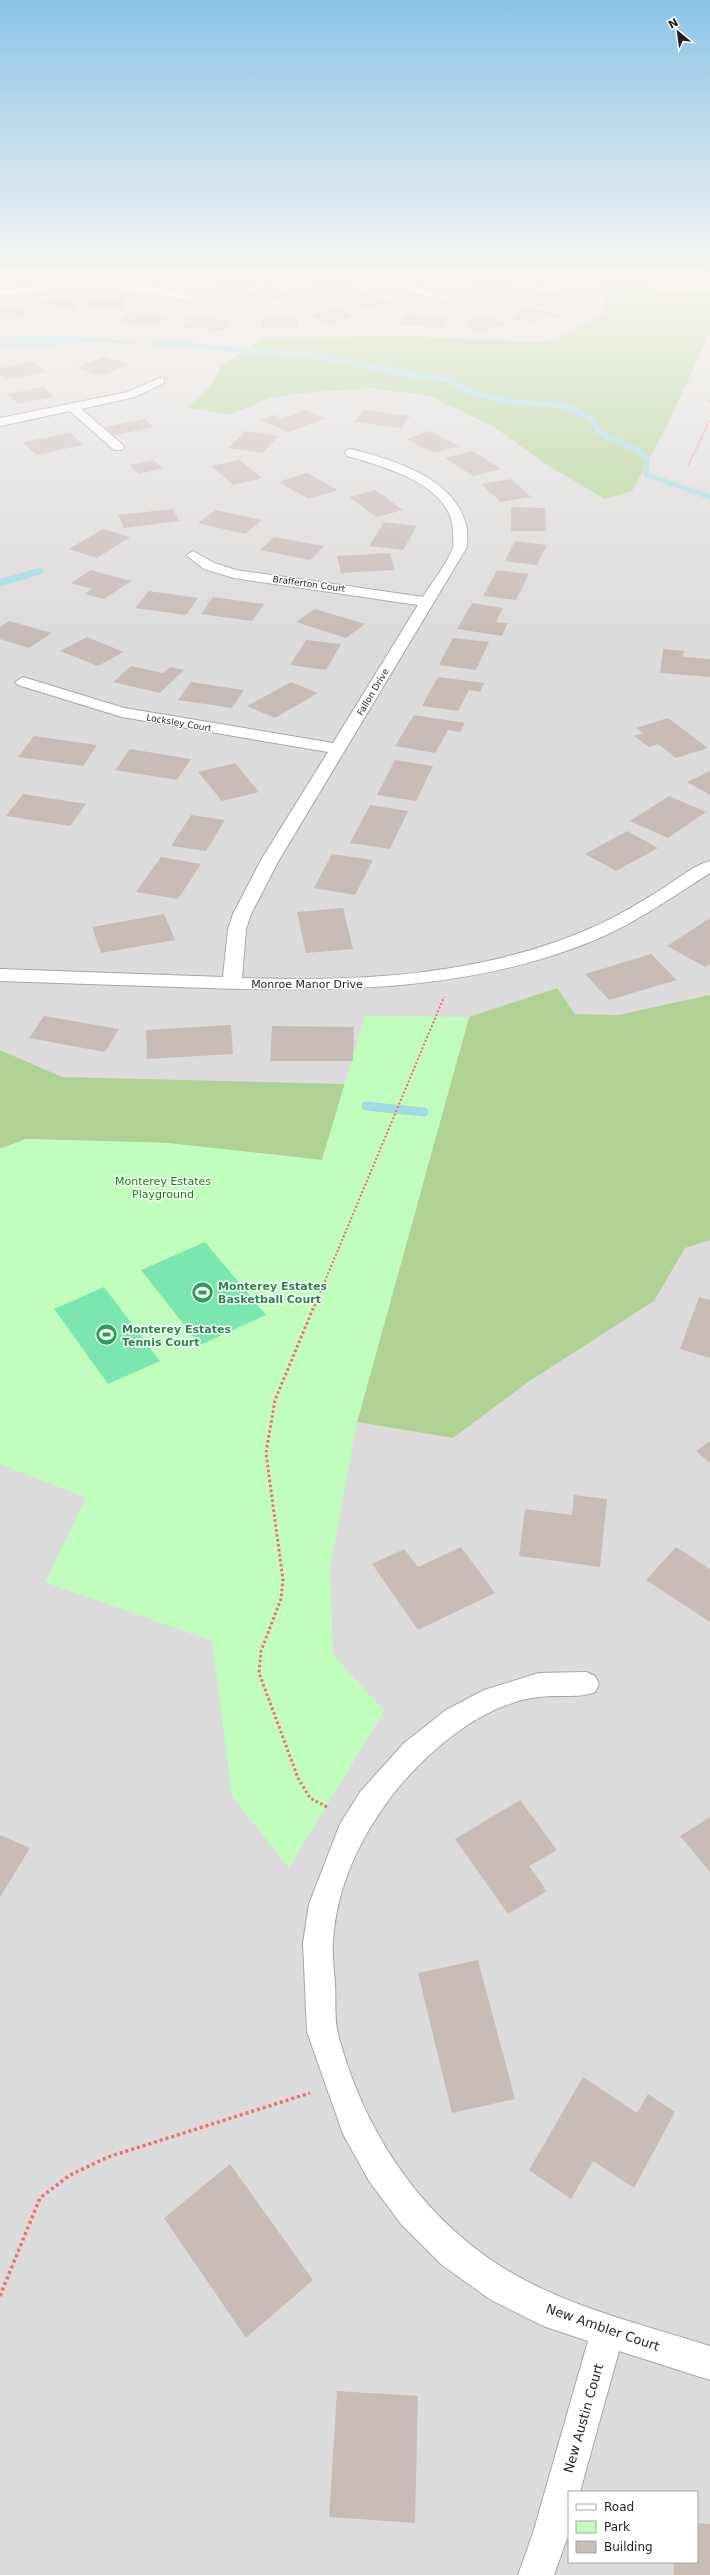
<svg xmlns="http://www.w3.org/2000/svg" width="710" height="2575" font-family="'DejaVu Sans',sans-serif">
  <rect width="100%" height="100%" fill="#f1ebe4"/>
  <path fill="#dddcdc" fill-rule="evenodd" d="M0,273H710V2575H0ZM569,2492H697V2562H569Z"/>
  <path fill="#b0d395" d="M598,273H637L647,285L658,292L710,290V333L668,423L632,491L605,499L547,465L494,427L429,396L372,388L313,392L271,398L228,415L187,407L205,393L223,365L265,337L413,336L543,343L572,332L603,314L607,292Z
    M557,988L575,1014L618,1015L710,995V1240L685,1248L654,1301L528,1382L453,1438L357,1422L469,1017Z
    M0,1050L62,1077L345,1084L322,1160L167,1143L26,1139L0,1149Z"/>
  <path fill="#c1febe" d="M365,1016L469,1017L357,1422L330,1568L333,1655L384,1711L289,1868L232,1796L212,1641L45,1582L86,1498L0,1464V1149L26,1139L167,1143L322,1160Z"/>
  <path fill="#7ce6af" d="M205,1242L266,1315L200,1345L141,1270Z
    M104,1287L160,1361L108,1384L54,1309Z"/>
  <path fill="#a1dce2" d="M53,335L155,343L100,342L0,350V337Z"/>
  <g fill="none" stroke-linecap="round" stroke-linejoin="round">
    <path stroke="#a1dce2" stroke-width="5.5" d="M155,343L319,356L400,373L449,380L473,393L511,402L567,406L593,420L599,431L609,438L638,450L647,460L646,475L710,497"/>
    <path stroke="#a1dce2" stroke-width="7" d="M0,583L40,571"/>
    <path stroke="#a1dce2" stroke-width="9" d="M366,1106L424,1112"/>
  </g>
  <path fill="#c9bcb7" d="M176,273H207L201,277Z
    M224,273H230L258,279L241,287L209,280Z
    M415,273H447L452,276L428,280Z
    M533,273H566L572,277L539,283L523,275Z
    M491,275L510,285L487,290L468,279Z
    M340,277L347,281L341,282L352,289L330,293L313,283Z
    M274,286L290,297L259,303L243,292Z
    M365,292L392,302L369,309L342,299Z
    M562,292L570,304L537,306L530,293Z
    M124,297V308L87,309L88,298Z
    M73,299L75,309L42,311L41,301Z
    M0,307H4V309L23,308L24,318L0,319Z
    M337,308L356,316L328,324L309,316Z
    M523,308L564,315L560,318L546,316L537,323L509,319Z
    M131,312L168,317L156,326L119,321Z
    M405,315L446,319L441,328L399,325Z
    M491,315L508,325L476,331L460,322Z
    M189,317L231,320L224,330L181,328Z
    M297,317L299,327L262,329L260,319Z
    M104,356L129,364L101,376L76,368Z
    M34,361L45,372L5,380L0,375V368Z
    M43,387L54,397L18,404L7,394Z
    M305,410L326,418L289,432L260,420L274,415L282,419Z
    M363,410L410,416L401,428L354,422Z
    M144,419L154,427L115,435L105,427Z
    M246,431L279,436L262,453L228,448Z
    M430,431L459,446L434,453L406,439Z
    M70,433L83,445L36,455L23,442Z
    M473,451L501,469L473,476L445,458Z
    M153,460L163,468L139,474L130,465Z
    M240,460L262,478L233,485L211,466Z
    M307,473L338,490L309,499L278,482Z
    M511,479L531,497L501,502L481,484Z
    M375,490L403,510L377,517L349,497Z
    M511,507L545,508L546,531H511Z
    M173,509L179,521L124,528L118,515Z
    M216,510L262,520L245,534L198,523Z
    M384,522L417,526L403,550L369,546Z
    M103,529L130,537L97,558L69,549Z
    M274,537L324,546L310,560L260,550Z
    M515,541L547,545L537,565L505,561Z
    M390,553L395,570L341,573L337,556Z
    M91,570L131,581L104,599L85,594L92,589L71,583Z
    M497,570L529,574L516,600L483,596Z
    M149,591L198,598L186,615L135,608Z
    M213,597L264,604L252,621L201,614Z
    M472,603L503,608L496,622L508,623L502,636L457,629Z
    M315,609L365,624L346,638L296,622Z
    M9,621L52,633L29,648L0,639V627Z
    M87,637L124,652L98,666L60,651Z
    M453,638L489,642L476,670L439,665Z
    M306,640L341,644L326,670L290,665Z
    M663,649L684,651L683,657L710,659V677L660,673Z
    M131,666L163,673L170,667L184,670L160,693L113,682Z
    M438,677L484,683L480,692L469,690L458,711L422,706Z
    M191,682L244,690L232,708L178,700Z
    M291,682L318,693L275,718L247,706Z
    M414,715L465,723L460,732L448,730L435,753L395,746Z
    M668,718L708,748L676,758L658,744L649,747L634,736L643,733L636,728Z
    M34,736L97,745L83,766L18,757Z
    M130,749L191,759L177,780L115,770Z
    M395,760L433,766L416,801L377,795Z
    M235,763L259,792L222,801L198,772Z
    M710,771V795L687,782Z
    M23,794L86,804L70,826L6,816Z
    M669,796L706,812L668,838L630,821Z
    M370,805L408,811L390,849L350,843Z
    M191,815L225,820L206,851L171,846Z
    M627,831L658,848L616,871L585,854Z
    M332,854L373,860L355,895L314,888Z
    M161,857L201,864L178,899L136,892Z
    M343,908L353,949L306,953L297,912Z
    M164,914L175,940L101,953L92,927Z
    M710,918V964L705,967L667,946Z
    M651,954L677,980L609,1000L585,974Z
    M44,1016L119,1029L105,1052L29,1038Z
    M231,1025L233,1054L147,1059L146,1030Z
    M272,1026L354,1027L353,1061H270Z
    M699,1297L710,1300V1358L680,1349Z
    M710,1441V1463L696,1451Z
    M574,1495L607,1499L600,1567L519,1556L525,1509L572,1515Z
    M461,1547L495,1593L418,1630L372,1564L404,1549L418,1567Z
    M676,1547L710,1569V1622L646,1580Z
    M520,1800L557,1850L529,1866L547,1891L508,1914L455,1839Z
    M710,1817V1872L680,1836Z
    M0,1835L30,1848L0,1897Z
    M478,1960L515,2099L452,2113L418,1973Z
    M583,2077L637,2113L648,2094L675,2112L634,2188L593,2161L571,2199L529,2170Z
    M230,2164L313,2280L246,2338L164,2218Z
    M337,2391L418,2396L415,2523L329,2517Z
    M697,2523L710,2524V2575H674L673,2562H697Z"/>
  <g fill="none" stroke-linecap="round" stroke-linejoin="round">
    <defs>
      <path id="minor" d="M371,273H384L412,286L452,298L447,301L404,290Z
        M73,283L143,285L192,295L197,298L192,301C127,287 66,287 0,296V290Z
        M160,378L164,379V383L135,397L81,409L122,444L124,447L122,450H114L70,411L0,426V418L128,392Z
        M351,449C393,460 454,477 466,525C468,532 467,540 467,547L279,860L251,914L246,929L242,978C359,982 480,976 589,929C617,917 643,901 668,885C681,876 695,865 710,861V873C675,895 640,920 602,937C477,991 340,992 207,988C138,986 69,983 0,981V969L223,977L228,929L233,914L261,860L328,752L122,717L18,685L15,682L23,677L124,708L333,743L418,605L234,578L204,569L186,555L193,551L214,563L236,570L423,597C432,582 447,564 453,548C454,543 453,537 453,532C453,485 383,466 347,456L345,453L347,450Z
        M586,1672L595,1676L599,1684L595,1692C578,1699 559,1694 540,1697C515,1699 487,1712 466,1726C396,1773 337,1858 333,1943C332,1956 334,1970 335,1983C336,1999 334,2018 338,2034C359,2114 402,2188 466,2241C536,2300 625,2319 710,2346V2380L619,2351L580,2492H569V2533L554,2575H518L533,2533L588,2341L543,2326L491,2300L442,2265L401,2224L369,2181L343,2134L307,2032L303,1943L309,1904L340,1824L360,1792L404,1743L446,1710L484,1690L539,1673Z"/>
    </defs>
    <use href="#minor" stroke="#a6a6a6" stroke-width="2"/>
    <path stroke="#ff676b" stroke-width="1.5" stroke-dasharray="1 1" stroke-linecap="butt" d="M710,400V402
      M688,465L710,420"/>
    <path stroke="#ff676b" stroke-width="2" stroke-dasharray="2 2" stroke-linecap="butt" d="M317,1300L444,997"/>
    <path stroke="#ff676b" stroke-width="3" stroke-dasharray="2.5 2.5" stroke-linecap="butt" d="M317,1299L275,1400L266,1453L283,1580L281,1599L261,1651L259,1673L298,1778L310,1798L329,1808"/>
    <path stroke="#ff676b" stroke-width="3.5" stroke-dasharray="3 3" stroke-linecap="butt" d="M0,2296L40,2198L70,2175L108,2157L310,2093"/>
    <use href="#minor" fill="#fff" fill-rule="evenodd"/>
  </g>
  <linearGradient id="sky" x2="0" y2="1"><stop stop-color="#8bc4e6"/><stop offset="0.43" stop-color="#f9f6f3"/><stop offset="1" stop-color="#f9f6f3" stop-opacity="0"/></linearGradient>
  <rect width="710" height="633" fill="url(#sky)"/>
  <defs>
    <symbol id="stadium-disc" viewBox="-11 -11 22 22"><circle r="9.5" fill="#2e9e5b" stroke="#fff"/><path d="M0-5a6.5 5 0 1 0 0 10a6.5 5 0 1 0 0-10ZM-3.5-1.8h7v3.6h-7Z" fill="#fff"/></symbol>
  </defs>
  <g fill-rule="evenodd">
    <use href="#stadium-disc" x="190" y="1280" width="25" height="25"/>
    <use href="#stadium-disc" x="94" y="1322" width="25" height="25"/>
  </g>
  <g text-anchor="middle" stroke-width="3" stroke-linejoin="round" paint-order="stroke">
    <g font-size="9" fill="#1f1f1f" stroke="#fff">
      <text transform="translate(309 584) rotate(8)" y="3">Brafferton Court</text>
      <text transform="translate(373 692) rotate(-59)" y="3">Fallon Drive</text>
      <text transform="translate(179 723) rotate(10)" y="3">Locksley Court</text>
    </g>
    <g font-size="11" fill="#1f1f1f" stroke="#fff">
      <text x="307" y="988">Monroe Manor Drive</text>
    </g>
    <g font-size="11" fill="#098802" stroke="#fff">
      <text x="163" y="1185">Monterey Estates<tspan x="163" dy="13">Playground</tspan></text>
    </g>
    <g font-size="11" font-weight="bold" fill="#27864d" stroke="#fff" text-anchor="start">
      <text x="218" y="1290">Monterey Estates<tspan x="218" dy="13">Basketball Court</tspan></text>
      <text x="122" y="1333">Monterey Estates<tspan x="122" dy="13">Tennis Court</tspan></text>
    </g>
    <g font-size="13" fill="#1f1f1f" stroke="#fff">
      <text transform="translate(603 2327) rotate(19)" y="5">New Ambler Court</text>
      <text transform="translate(583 2418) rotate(-74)" y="5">New Austin Court</text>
    </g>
  </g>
  <rect x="568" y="2491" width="130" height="72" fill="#ffffff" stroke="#a5a5a5"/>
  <rect x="576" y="2504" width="20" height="6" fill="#ffffff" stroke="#a5a5a5"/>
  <text x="604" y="2511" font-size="12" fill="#1f1f1f">Road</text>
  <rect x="576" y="2521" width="20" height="12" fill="#c1febe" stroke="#a5a5a5"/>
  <text x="604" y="2531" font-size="12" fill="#1f1f1f">Park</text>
  <rect x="576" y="2541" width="20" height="12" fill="#c9bcb7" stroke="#a5a5a5"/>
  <text x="604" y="2551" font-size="12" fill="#1f1f1f">Building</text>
  <g transform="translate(678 32) rotate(331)" stroke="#ffffff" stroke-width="3" paint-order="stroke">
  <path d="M0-3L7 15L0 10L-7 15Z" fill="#1f1f1f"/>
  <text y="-6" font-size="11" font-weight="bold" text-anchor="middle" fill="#1f1f1f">N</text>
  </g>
</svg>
